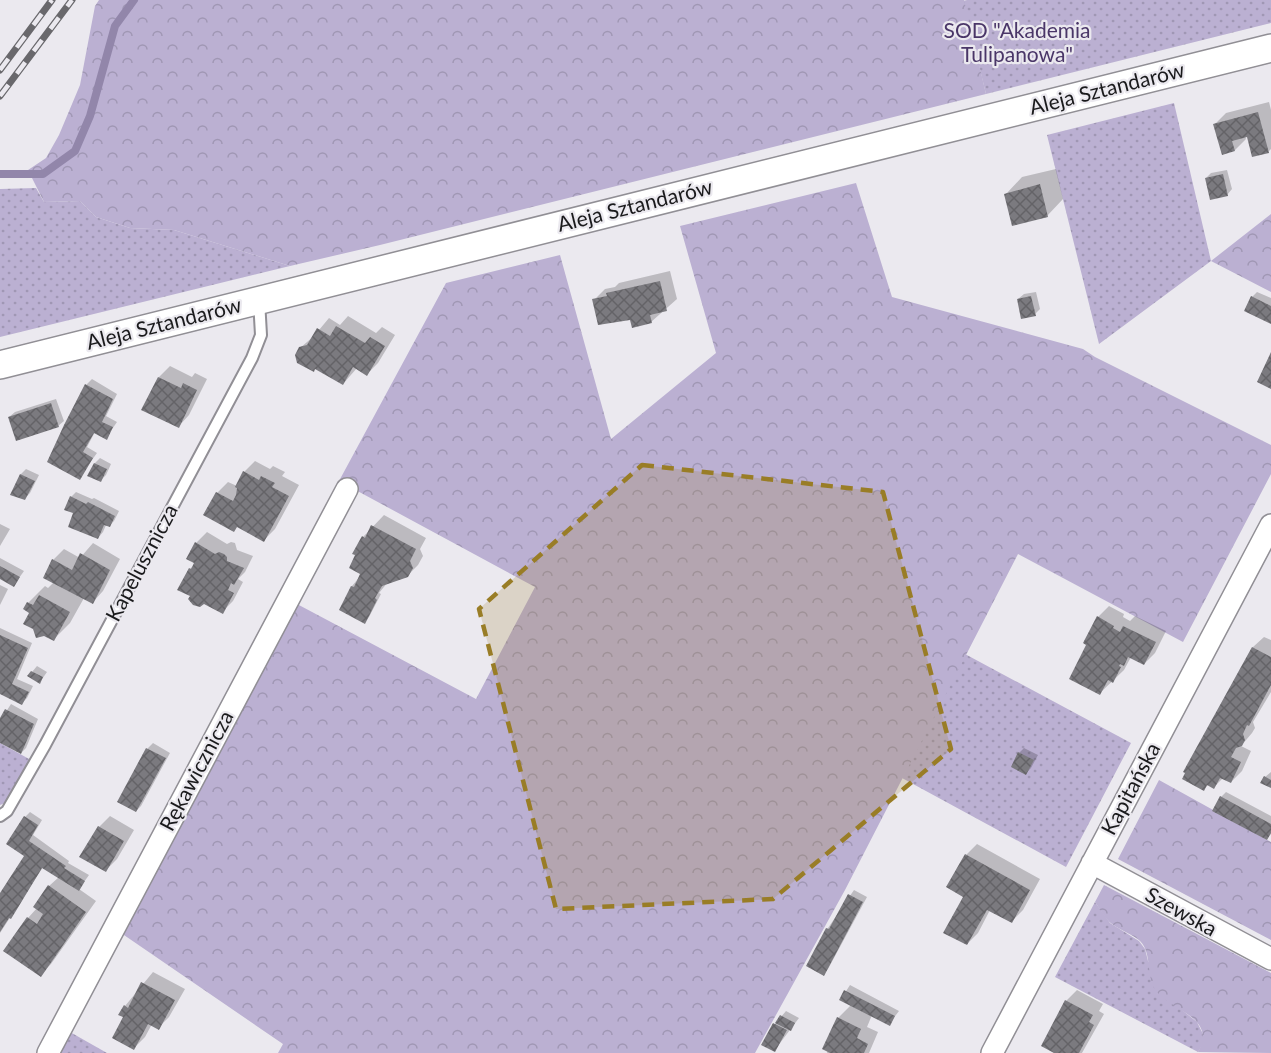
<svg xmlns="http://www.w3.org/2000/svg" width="1271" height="1053" font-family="Lato,sans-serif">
  <defs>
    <pattern id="grass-dots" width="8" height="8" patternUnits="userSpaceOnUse" patternTransform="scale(1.5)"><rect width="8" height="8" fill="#bbb0d2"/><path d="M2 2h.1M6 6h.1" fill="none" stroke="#a097b4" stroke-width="1.8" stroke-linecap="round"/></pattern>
    <pattern id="forest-crowns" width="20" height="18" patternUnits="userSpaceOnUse" patternTransform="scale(1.5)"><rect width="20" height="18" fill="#bbb0d2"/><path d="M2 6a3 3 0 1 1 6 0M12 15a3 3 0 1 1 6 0" fill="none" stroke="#a097b4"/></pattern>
    <pattern id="building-cross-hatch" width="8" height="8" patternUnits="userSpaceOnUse" patternTransform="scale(1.5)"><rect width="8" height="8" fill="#7b7a7f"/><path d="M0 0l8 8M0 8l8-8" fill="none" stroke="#646367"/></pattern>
  </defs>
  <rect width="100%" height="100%" fill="#ebe9ef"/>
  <path fill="url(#grass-dots)" d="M967,0H1271V23L986,94L963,1Z
    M1174,103L1211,261L1099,344L1047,135Z
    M36,188L44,202L80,201L96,217L130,228L174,230L290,266L0,337V189Z
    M965,654L1131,743L1066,867L902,778Z
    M0,743L31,760L5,803L0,805Z
    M1095,902L1110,923L1139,941L1145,949L1148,961L1182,1010L1197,1022L1204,1036L1203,1044L1198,1052L1055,977Z
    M70,1032L107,1053H59Z"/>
  <path fill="url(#forest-crowns)" d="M99,0H964L986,94L380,245L290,266L174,230L130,228L96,217L80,201L44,202L28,170L46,158L59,135L80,85L95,6Z
    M856,183L892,297L1083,349L1095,357L1271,445V474L1183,642L1018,554L845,890L755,1053H278L283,1044L121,933L297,604L476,699L535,587L339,481L446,283L560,255L611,439L716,353L680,226Z
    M1271,214V292L1211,261Z
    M1159,780L1271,842V940L1118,859Z
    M1104,885L1271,973V1053L1198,1052C1217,1018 1174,1012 1157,992C1145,978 1153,954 1140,941C1132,934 1120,930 1112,924C1105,919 1100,909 1095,902Z"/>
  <path fill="#0003" d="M1269,102L1271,110V149L1268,152L1248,135L1245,136L1246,139L1235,150L1223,153L1215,124L1226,113Z
    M1056,169L1063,199L1047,216L1006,194L1022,177Z
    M1227,170L1232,189L1227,195L1206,178L1211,173Z
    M670,271L677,299L651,322L594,300L605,289L615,287L619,283Z
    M1036,292L1040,309L1035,314L1018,299L1024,294Z
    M1257,292L1271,298V322L1252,297Z
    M348,316L376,333L382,327L395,335L378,363L367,374L357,368L343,384L300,348L314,336L329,318L340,325Z
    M170,366L192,377L195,373L207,379L189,415L179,426L143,409L159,377Z
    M92,379L117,394L106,416L117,422L106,438L95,432L87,447L97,453L79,478L65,425L87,384Z
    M56,399L64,421L58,426L9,417L15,412Z
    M100,458L111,464L106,475L101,480L89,475L95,463Z
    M255,461L270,469L273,466L285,472L282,476L299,485L275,529L264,540L217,493L228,482L237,486L244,472Z
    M26,469L39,475L30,493L25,498L12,494L21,474Z
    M76,492L92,499L94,498L119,511L114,521L109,526L106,525L103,532L98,538L75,512L71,497Z
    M384,515L426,538L420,549L423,556L418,565L407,576L388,582L379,593L381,594L369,617L364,622L341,609L352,586L362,574L357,555L354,553L363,537Z
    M0,524L10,529L0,546Z
    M207,532L227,544L231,542L235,543L237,550L253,556L245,572L238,579L243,582L233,601L222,612L190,569L196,563V543Z
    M93,543L120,559L103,591L93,602L84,598L70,623L54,639L31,612L25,609L28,603L45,586L48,588L54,582L53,560L64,549L80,558Z
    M0,558L24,571L14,585L0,577Z
    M0,585L8,589L0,605Z
    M1109,606L1124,614L1123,617L1130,621L1135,616L1166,631L1155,653L1144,664L1131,657L1124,670L1100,693L1088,644L1098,617Z
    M0,628L32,643L17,679L33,686L27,698L22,703L0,692Z
    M1264,637L1271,640V692L1253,722L1255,728L1252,733L1241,746L1251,751L1242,771L1231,782L1223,778L1214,787L1209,784L1204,789L1201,742L1253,647Z
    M37,666L47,672L40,682L32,672Z
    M11,704L38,719L26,748L21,753L0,741V721Z
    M153,743L170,753L141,806L136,811L119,801L148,748Z
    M1024,748L1038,755L1031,768L1026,773L1019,753Z
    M1271,772V787L1265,777Z
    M1226,792L1271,816V834L1267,838L1221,797Z
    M30,812L42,820L33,835L69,861L68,863L89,875L79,889L96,901L51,964L40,975L28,918L37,908L49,886L59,877L43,867L0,933V898L26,855L25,817Z
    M110,816L134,830L117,859L106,870L99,827Z
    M977,844L1040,879L1023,910L1012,921L990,910L978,933L967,944L966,855Z
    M854,890L867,897L828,969L823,974L808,965L828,928Z
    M153,972L185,989L169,1017L158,1028L152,1024L145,1037L134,1048L125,1017V1006Z
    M850,985L899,1011L889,1024L872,1015L867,1027L878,1032L869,1053H827L838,1018L851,1005L841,999Z
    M1077,990L1103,1004L1099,1011L1104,1014L1082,1053H1057L1043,1045L1066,1001Z
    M786,1011L799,1018L774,1051L775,1024Z"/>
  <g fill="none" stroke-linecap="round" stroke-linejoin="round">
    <path stroke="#9286aa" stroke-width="8" d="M0,174H43L75,151L90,116L115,26L134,0"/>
  </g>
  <path fill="url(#building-cross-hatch)" d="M1258,112L1269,153L1252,157L1247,137L1232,141L1235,151L1222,155L1213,124Z
    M1223,174L1228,196L1210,200L1205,178Z
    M1040,184L1048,217L1012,226L1004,194Z
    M660,281L667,311L650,315L652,323L632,328L630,320L598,325L592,299L607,296L606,293Z
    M1031,296L1036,316L1021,319L1017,299Z
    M1251,296L1271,306V324L1244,311Z
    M336,326L365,343L370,337L385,346L367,376L353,367L343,385L315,369L314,372L297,363L295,355L299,347L307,345L317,328L330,336Z
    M1271,352V389L1257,382Z
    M158,377L181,388L183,383L197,390L179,428L141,410Z
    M85,384L113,399L102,422L113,427L107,440L94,433L83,452L93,458L80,480L47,462L64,425Z
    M51,403L59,427L16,441L8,417Z
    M94,463L107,469L101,482L87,476Z
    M243,471L259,480L261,476L275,483L272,487L289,496L264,542L237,527L234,532L203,515L216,492L233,501L236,495L237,488L235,487Z
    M20,474L35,481L25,500L10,495Z
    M70,496L86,504L88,502L115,516L110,527L104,525L98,539L68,527L73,513L64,510Z
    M371,525L416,549L410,561L413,568L408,577L382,586L375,598L377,600L365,624L339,610L351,586L354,587L360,574L349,568L355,555L352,554L362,536L365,538Z
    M195,542L215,554L219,552L224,554L227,557V561L244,568L234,585L231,583L228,590L234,593L223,614L204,604L200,607L193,605L188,599L190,596L177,590L189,568L191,569L194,563L186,559Z
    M80,553L110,570L93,604L43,578L52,559L72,570Z
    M0,566L20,577L14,587L0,579Z
    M39,595L70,612L54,641L44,636L36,638L33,629L23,624L29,613L23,609L27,602L33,605Z
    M1097,616L1114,626L1113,628L1120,632L1123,626L1156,642L1144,665L1128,657L1124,666L1120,664L1119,666L1121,667L1113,683L1108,680L1100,695L1069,679L1086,645L1083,643Z
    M0,635L28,648L12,684L29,692L22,705L0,694Z
    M1252,647L1271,657V685L1249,726L1247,725L1243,734L1245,740L1242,746L1236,748L1231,757L1241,762L1231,783L1220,778L1214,789L1207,785L1204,791L1182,779L1185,773L1183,772Z
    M31,671L43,677L40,684L27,676Z
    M5,709L34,724L21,754L0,743V718Z
    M146,748L166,758L136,812L117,802Z
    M1018,752L1034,760L1026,775L1011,767Z
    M1264,776L1271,780V788L1260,783Z
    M1220,796L1271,824V833L1267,840L1212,811Z
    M24,816L38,825L29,841L66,866L64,868L85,881L79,891L42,868L11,919L9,918L0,932V893L24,856L6,844Z
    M98,826L124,841L106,872L79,857Z
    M965,854L1030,890L1012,923L987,910L967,945L943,933L963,897L946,887Z
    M48,885L86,912L41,977L3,951L27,917L37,924L43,914L33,907Z
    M848,894L863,902L824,976L806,966L826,928L829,929Z
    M141,982L175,1000L159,1030L148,1024L134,1050L112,1038L123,1017L118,1015L124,1005L128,1008Z
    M844,990L895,1016L890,1026L839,1000Z
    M1065,1000L1093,1015L1089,1022L1094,1025L1079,1053H1054L1041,1046Z
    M780,1015L795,1023L791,1031L775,1023Z
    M837,1017L861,1029L857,1038L868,1044L864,1053H830L822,1049Z
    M773,1023L787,1030L775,1052L761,1045Z"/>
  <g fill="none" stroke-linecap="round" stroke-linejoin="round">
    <defs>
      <path id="service" d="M0,816L7,811L45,745L252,358L261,335L259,300"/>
      <path id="minor" d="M1092,863L1271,959
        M48,1053L347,489
        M992,1053L1271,525"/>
      <path id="tertiary" d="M0,365L1271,48"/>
    </defs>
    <use href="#service" stroke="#918f95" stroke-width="14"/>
    <use href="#minor" stroke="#918f95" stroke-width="24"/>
    <use href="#tertiary" stroke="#918f95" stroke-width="30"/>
    <use href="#service" stroke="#fff" stroke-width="10"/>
    <use href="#minor" stroke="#fff" stroke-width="21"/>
    <use href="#tertiary" stroke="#fff" stroke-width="27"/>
    <defs>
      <path id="rail" d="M0,70L52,0
        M0,96L72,0"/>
    </defs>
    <use href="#rail" stroke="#69686c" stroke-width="7"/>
    <use href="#rail" stroke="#ebe9ef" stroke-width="4.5" stroke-dasharray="14" stroke-linecap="butt"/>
  </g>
  <path fill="#997d26" fill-opacity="0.2" stroke="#997d26" stroke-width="4.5" stroke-dasharray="12 8" stroke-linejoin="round" d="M642,465L883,492L951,749L773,899L556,909L479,609Z"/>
  <g text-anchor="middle" stroke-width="4.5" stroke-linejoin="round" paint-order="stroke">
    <g font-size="21" fill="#4a3668" stroke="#ebe9ef">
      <text x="1017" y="38">SOD "Akademia<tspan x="1017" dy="24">Tulipanowa"</tspan></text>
    </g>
    <g font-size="21" fill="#1a1a1c" stroke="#ebe9ef">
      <text transform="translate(1107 89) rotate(-14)" y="7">Aleja Sztandarów</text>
      <text transform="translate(635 206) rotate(-14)" y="7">Aleja Sztandarów</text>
      <text transform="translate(164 324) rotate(-14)" y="7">Aleja Sztandarów</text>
      <text transform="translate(142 563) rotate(-62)" y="7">Kapelusznicza</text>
      <text transform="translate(197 771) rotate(-62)" y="7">Rękawicznicza</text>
      <text transform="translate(1131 789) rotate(-62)" y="7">Kapitańska</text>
      <text transform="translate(1181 912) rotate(29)" y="7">Szewska</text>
    </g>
  </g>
</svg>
